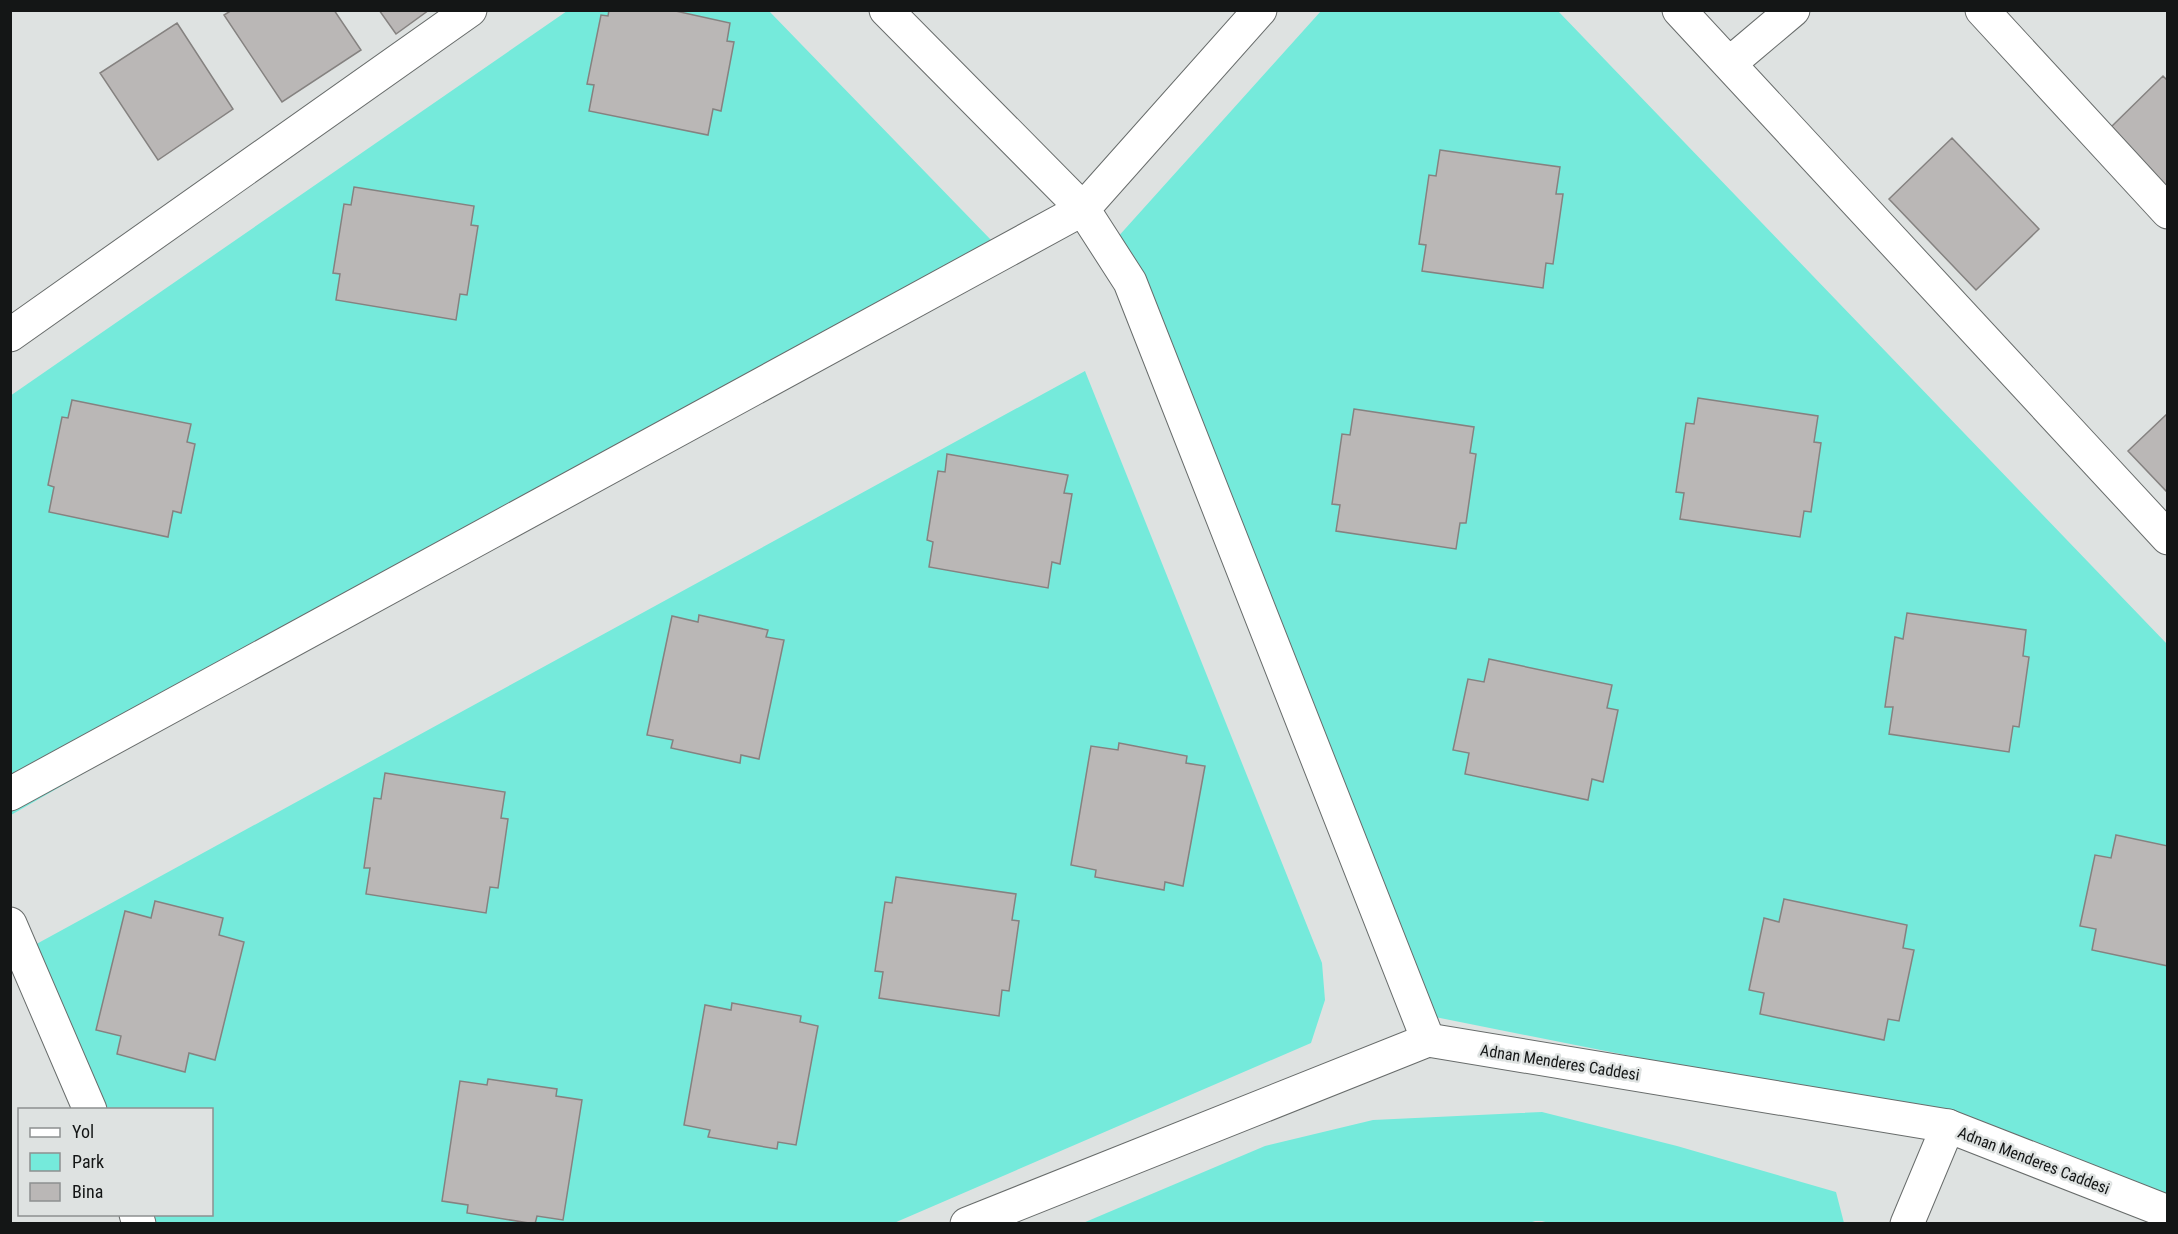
<svg xmlns="http://www.w3.org/2000/svg" width="2178" height="1234" font-family="'Roboto Condensed',sans-serif">
  <rect width="100%" height="100%" fill="#dee2e1"/>
  <path fill="#75eadb" d="M567,11H769L992,241L986,255L11,815L10,396Z
    M1321,11H1558L2167,644V1214L1926,1115L1405,1011L1116,239Z
    M1085,371L1322,963L1325,1000L1311,1043L894,1223L153,1224L149,1215L212,1214V1110L103,1109L31,947Z
    M1542,1112L1677,1146L1836,1192L1844,1223L1552,1224L1542,1221H1532L1542,1224L1083,1223L1265,1146L1373,1120Z"/>
  <path fill="#bab7b6" stroke="#858280" stroke-width="1.5" d="M232,10H334L361,50L282,102L224,15Z
    M379,10H429L396,34Z
    M609,10H671L730,23L727,41L734,42L721,111L713,109L708,135L589,111L594,85L587,84L601,15L608,16Z
    M177,23L233,109L158,160L100,73Z
    M2163,76L2168,81V190L2109,129Z
    M1952,138L2039,229L1976,290L1889,199Z
    M1440,150L1560,167L1556,194H1563L1553,264L1546,263L1543,288L1422,271L1426,245L1419,244L1429,175L1436,176Z
    M354,187L474,206L471,225L478,226L467,295L460,294L456,320L336,300L340,274L333,273L344,204L351,205Z
    M1698,398L1818,416L1814,442L1821,443L1811,512L1804,511L1800,537L1680,519L1684,493L1676,492L1686,423L1694,424Z
    M72,400L191,424L187,442L195,444L181,513L173,511L168,537L49,512L54,487L48,485L62,417L68,418Z
    M1354,409L1474,427L1470,453L1476,454L1466,523H1460L1456,549L1336,531L1340,505L1332,504L1342,434L1350,435Z
    M2168,413V493L2128,451Z
    M947,454L1068,475L1064,493L1072,494L1060,564L1052,562L1048,588L929,567L933,542L927,540L938,471L945,472Z
    M1907,613L2026,630L2023,656L2029,657L2019,727L2013,726L2009,752L1889,734L1893,707H1885L1895,637L1903,639Z
    M699,615L768,630L766,637L784,640L759,759L741,755L740,763L671,748L673,740L647,735L672,616L698,622Z
    M1489,659L1612,685L1607,708L1618,710L1603,782L1592,779L1588,800L1465,774L1469,753L1453,750L1468,679L1484,682Z
    M1119,743L1187,756L1186,763L1205,766L1183,886L1165,882L1164,890L1095,877L1096,870L1071,865L1091,746L1118,750Z
    M385,773L505,792L501,818L508,819L498,888L490,887L486,913L366,894L370,868H364L374,798L381,799Z
    M2116,835L2168,846V966L2092,950L2096,929L2080,926L2095,855L2111,858Z
    M896,877L1016,894L1012,920L1019,921L1009,991L1002,990L999,1016L879,998L883,972L875,971L885,902L892,903Z
    M1784,899L1907,925L1903,948L1914,950L1899,1021L1888,1019L1884,1040L1760,1014L1764,993L1749,990L1764,918L1779,922Z
    M155,901L223,918L219,935L244,942L215,1060L189,1053L185,1072L117,1054L121,1036L96,1030L125,911L151,918Z
    M732,1003L801,1016L800,1022L818,1026L796,1145L778,1142L777,1149L708,1137L710,1130L684,1125L705,1005L731,1010Z
    M488,1079L557,1089L556,1096L582,1100L563,1220L537,1216L535,1224L467,1213L468,1205L442,1201L460,1081L487,1085Z"/>
  <g fill="none" stroke-linecap="round" stroke-linejoin="round">
    <defs>
      <path id="street" d="M886,10L1083,209L1130,282L1428,1040
        M1679,10L2168,538
        M1982,10L2168,212
        M1729,64L1793,10
        M10,335L470,10
        M10,794L1083,209L1260,10
        M10,924L90,1110
        M136,1214L139,1224
        M1907,1224L1948,1126"/>
      <path id="secondary" d="M967,1224L1428,1040L1948,1126L2168,1212"/>
    </defs>
    <use href="#street" stroke="#686c6b" stroke-width="35"/>
    <use href="#secondary" stroke="#686c6b" stroke-width="35"/>
    <use href="#street" stroke="#fff" stroke-width="33"/>
    <use href="#secondary" stroke="#fff" stroke-width="33"/>
  </g>
  <g text-anchor="middle" stroke-width="5" stroke-linejoin="round" paint-order="stroke">
    <g font-size="16" fill="#141616" stroke="#dee2e1">
      <text transform="translate(1560 1062) rotate(9)" y="6">Adnan Menderes Caddesi</text>
      <text transform="translate(2034 1160) rotate(21)" y="6">Adnan Menderes Caddesi</text>
    </g>
  </g>
  <rect width="2178" height="1234" fill="none" stroke="#141616" stroke-width="24"/>
  <rect x="18" y="1108" width="195" height="108" fill="#dee2e1" stroke="#8d9090" stroke-width="1.5"/>
  <rect x="30" y="1128" width="30" height="9" fill="#ffffff" stroke="#8d9090" stroke-width="1.5"/>
  <text x="72" y="1138" font-size="18" fill="#141616">Yol</text>
  <rect x="30" y="1153" width="30" height="18" fill="#75eadb" stroke="#8d9090" stroke-width="1.5"/>
  <text x="72" y="1168" font-size="18" fill="#141616">Park</text>
  <rect x="30" y="1183" width="30" height="18" fill="#bab7b6" stroke="#8d9090" stroke-width="1.5"/>
  <text x="72" y="1198" font-size="18" fill="#141616">Bina</text>
</svg>
